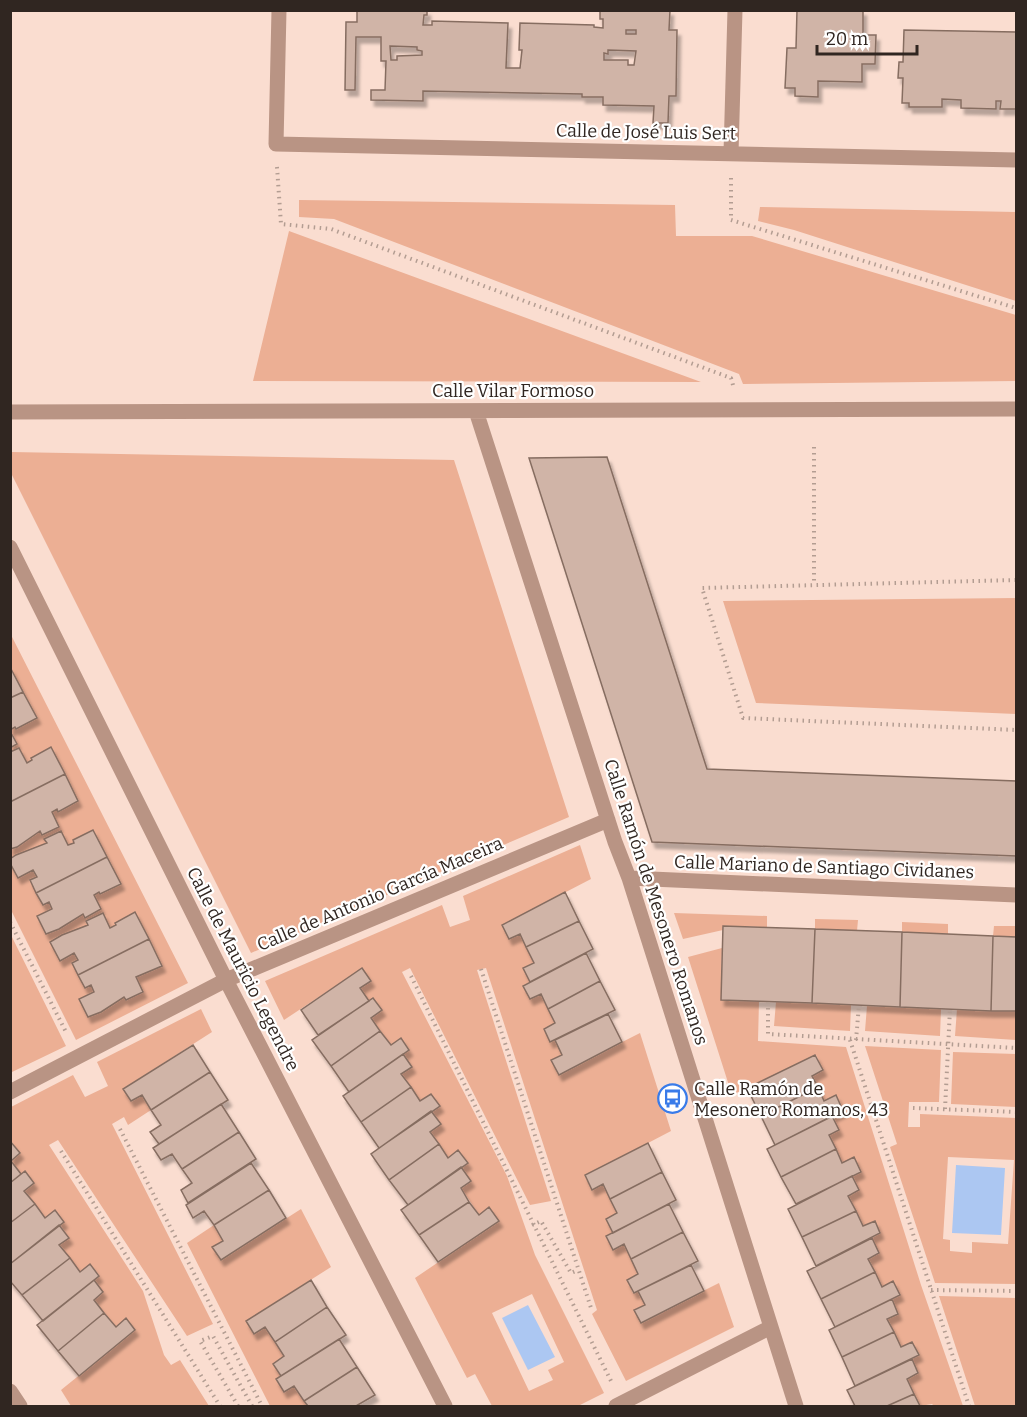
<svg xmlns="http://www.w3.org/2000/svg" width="1027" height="1417" font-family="Bitter,serif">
  <defs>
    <filter id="shadow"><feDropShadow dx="3.5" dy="6" stdDeviation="1.5" flood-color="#0004"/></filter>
  </defs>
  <rect width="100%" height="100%" fill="#faddd0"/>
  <path fill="#ecaf94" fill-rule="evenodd" d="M299,200L675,205L676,236H752L1016,315V381L743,384L739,374L334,219L299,217Z
    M760,207L1016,212V301L794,230L758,221Z
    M289,231L701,382L253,381Z
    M11,452L454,460L569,817L251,953L11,473Z
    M1016,598V714L756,703L723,601Z
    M10,633L188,983L76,1040L11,910Z
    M580,845L591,879L502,925L509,939L520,934L534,963L523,968L530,982L523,986L530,999L541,994L555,1023L544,1029L550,1042L555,1040L562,1055L551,1060L559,1074L640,1033L671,1131L585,1176L592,1190L603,1184L617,1213L606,1219L613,1233L606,1237L613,1250L624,1244L638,1274L627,1280L633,1293L638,1291L645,1305L634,1310L641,1322L719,1283L734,1327L626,1381L592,1314L597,1310L486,968L477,970L551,1201L530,1205L410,968L402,972L507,1176L535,1255L604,1393L578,1406H492L475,1374L467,1378L415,1278L499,1221L479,1215L461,1188L471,1181L461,1167L468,1163L458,1150L448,1158L430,1132L440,1124L431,1111L439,1106L431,1094L420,1101L401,1074L411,1067L403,1054L409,1049L401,1038L391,1045L371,1018L382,1010L373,999L369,1001L360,988L371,981L361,969L284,1020L265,981L442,905L450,927L470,920L463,896ZM532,1294L564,1362L548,1370L553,1380L529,1391L492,1313Z
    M674,913L767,916V927L724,926L723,930L683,939Z
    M815,919L858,920L857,931L815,929Z
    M902,922L948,924V934L902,932Z
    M994,926H1016V937L993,936Z
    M10,933L66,1046L12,1072L10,1070Z
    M722,948L721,1000L759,1001L758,1041L846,1047L921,1285L963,1406H934L932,1404L920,1406L907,1379L918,1373L912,1359L919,1355L912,1342L901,1347L887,1319L898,1314L892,1299L900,1295L893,1282L882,1287L868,1259L879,1253L872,1238L880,1233L875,1221L863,1226L848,1196L859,1190L842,1163L829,1135L832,1116L843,1110L836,1095L824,1101L812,1076L823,1070L816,1055L732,1095L688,957Z
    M776,1002L851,1005L850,1031L774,1026Z
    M867,1006L941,1009L940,1036L865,1031Z
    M201,1009L212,1032L123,1089L131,1101L142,1095L151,1110L128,1125L124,1117L112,1124L213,1324L187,1336L58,1140L49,1145L143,1291L164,1355L171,1365L180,1360L209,1406H71L61,1390L135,1330L126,1319L116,1327L94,1300L103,1292L94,1280L99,1275L90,1264L80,1272L59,1245L69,1238L60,1225L64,1222L55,1210L45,1218L24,1191L34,1183L25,1172L21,1174L11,1161L20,1153L11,1141V1107L73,1075L85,1097L108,1086L97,1062Z
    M957,1009L1016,1011V1040L955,1036Z
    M865,1046L941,1050L939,1102H909L908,1127H920V1114L1016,1118V1284L935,1283L890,1147L897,1144ZM948,1157L1014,1160L1008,1244L972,1242V1253L950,1251V1240L943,1239Z
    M953,1052L1016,1054V1107L951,1104Z
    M301,1209L331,1267L246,1321L265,1327L284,1356L273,1364L281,1376L276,1380L284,1392L294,1386L308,1406H270L187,1243L214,1225L223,1241L212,1247L221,1260Z
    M939,1296L1016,1298V1406H975Z"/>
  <path fill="#acc7f2" d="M956,1165L1005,1168L1001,1235L952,1233Z
    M528,1305L555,1357L528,1370L502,1318Z"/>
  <path fill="#d0b4a7" stroke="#866d61" stroke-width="1.5" fill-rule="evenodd" filter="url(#shadow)" d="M357,10H427V15H424L423,25H432V21L508,23L506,68H520L522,50H519L520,23L594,25V27L603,28V19H600V10H670L669,30H677L676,96H669L668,123H653L654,106L603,105V97H582V94L423,91V101L371,100V90H385L386,61H381V37H356L355,90H345L346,22H357ZM626,30H636V34H626ZM390,46L417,47V50L422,51V55L397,56V60H391ZM608,50L636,51L634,65H628V60H604V53L608,54Z
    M797,10H863V35H876L875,64H862V82L818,81V97L795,96V88H785L787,48H796Z
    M904,30L1016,32V109H1000L1001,101H996V109L961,108V100L942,99V107H909V103H902L903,78H898L899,62H903Z
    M607,457L707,769L1016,781V856L652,842L529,458Z
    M10,667L23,692L10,698Z
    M23,692L37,718L16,729L15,727L10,730V698Z
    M10,731L17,744L10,748Z
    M51,747L65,774L10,802V752L19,748L27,763L32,760L31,758Z
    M65,774L78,801L58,812L57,809L52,812L59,827L42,835L40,831L17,847L10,849V802Z
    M93,830L107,857L36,893L30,880L37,877L33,870L18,878L10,863V859L16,855L47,843L44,839L61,831L68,845L74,843L73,840Z
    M107,857L121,884L100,894L99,892L94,895L101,909L85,918L83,914L59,929L46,934L37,916L52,909L49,902L43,905L36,893Z
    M565,892L579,921L526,947L520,934L509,939L502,925Z
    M135,912L149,939L78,975L72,963L78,960L74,953L60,961L50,942L62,935L88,925L86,921L103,913L110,928L116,925L115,923Z
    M579,921L593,949L530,982L523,968L534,963L526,947Z
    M723,926L815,929L812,1003L721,1000Z
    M815,929L902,932L900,1007L812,1003Z
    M902,932L993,936L991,1011L900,1007Z
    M993,936L1016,937V1011H991Z
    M149,939L162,966L136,977L143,992L126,1000L124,997L101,1012L88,1017L79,999L94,992L91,985L85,988L78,975Z
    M586,953L600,981L548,1009L541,994L530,999L523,986Z
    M362,968L371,981L360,988L369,1001L318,1035L301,1010Z
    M600,981L615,1010L550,1042L544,1029L555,1023L548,1009Z
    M373,998L382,1010L371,1018L380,1031L331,1066L312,1040Z
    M608,1014L622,1042L559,1075L551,1060L562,1055L555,1040Z
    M380,1031L391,1045L401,1038L409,1050L349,1092L331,1066Z
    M193,1045L210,1072L151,1110L142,1095L131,1101L123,1089Z
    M403,1054L412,1067L401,1074L411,1087L361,1122L343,1096Z
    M815,1055L823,1070L812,1076L818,1087L761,1116L747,1088Z
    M210,1072L228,1100L159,1144L150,1132L161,1125L151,1110Z
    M411,1087L420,1101L431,1094L440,1106L379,1148L361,1122Z
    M818,1087L824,1101L836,1095L843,1111L775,1145L761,1116Z
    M221,1104L239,1132L182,1169L172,1154L161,1160L153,1148Z
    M431,1111L441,1124L430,1132L439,1144L389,1180L371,1154Z
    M832,1116L839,1130L829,1135L836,1149L781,1177L767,1149Z
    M239,1132L256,1159L188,1203L181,1190L192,1183L182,1169Z
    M10,1141L20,1153L11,1161L21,1174L10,1183Z
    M648,1143L662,1172L610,1199L603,1184L592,1190L585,1175Z
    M439,1144L448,1158L458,1150L468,1163L408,1205L389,1180Z
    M836,1149L842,1163L854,1157L861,1172L796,1204L781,1177Z
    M251,1163L269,1190L214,1225L204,1211L193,1218L186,1205Z
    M461,1167L471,1181L461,1188L469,1202L419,1235L401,1210Z
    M25,1171L34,1183L24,1191L35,1204L10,1223V1183Z
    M662,1172L676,1200L613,1233L606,1219L617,1213L610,1199Z
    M852,1176L859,1190L848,1196L856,1211L802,1237L788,1209Z
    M269,1190L286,1218L221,1260L212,1247L223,1241L214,1225Z
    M469,1202L479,1215L489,1207L499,1221L438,1262L419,1235Z
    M35,1204L45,1218L55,1210L64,1222L10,1264V1223Z
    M669,1204L683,1232L631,1259L624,1244L613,1250L606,1236Z
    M856,1211L863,1226L875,1221L880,1233L816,1266L802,1237Z
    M59,1225L69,1238L59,1245L70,1258L22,1295L10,1281V1264Z
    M683,1232L698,1261L634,1293L627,1280L638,1274L631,1259Z
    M872,1238L879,1253L868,1259L875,1272L821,1299L807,1271Z
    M70,1258L80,1272L90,1264L99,1276L43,1321L22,1295Z
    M691,1265L704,1291L641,1323L634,1310L645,1305L638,1291Z
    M875,1272L882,1287L893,1281L900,1295L835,1327L821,1299Z
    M94,1280L103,1292L94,1300L104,1313L58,1351L37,1325Z
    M311,1280L327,1307L275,1342L265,1327L254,1334L246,1321Z
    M892,1299L898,1314L887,1319L894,1332L842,1357L829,1330Z
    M327,1307L346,1335L281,1376L273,1364L284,1356L275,1342Z
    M104,1313L116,1327L126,1318L135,1330L79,1376L58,1351Z
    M894,1332L901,1347L912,1342L919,1355L855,1386L842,1357Z
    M339,1339L357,1367L304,1401L294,1386L284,1392L276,1379Z
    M912,1359L918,1373L907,1379L914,1394L887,1406H855L847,1390Z
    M357,1367L375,1395L356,1406H308L304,1401Z
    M914,1394L920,1406H887Z"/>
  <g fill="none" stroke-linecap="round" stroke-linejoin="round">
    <path stroke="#b39d92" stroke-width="4" stroke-dasharray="1.5 4.5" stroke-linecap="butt" d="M277,167L281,224L331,229L731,378L733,385
      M731,178V220L1016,308
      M814,447V585
      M1016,580L702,588L743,718L1016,730
      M10,922L67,1034
      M481,969L591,1308
      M411,976L611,1381
      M768,1002V1034L1016,1048
      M850,1040L969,1406
      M856,1040L859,1005
      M913,1108L1016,1112
      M945,1109L950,1009
      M120,1129L262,1406
      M61,1151L220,1406
      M532,1225L541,1221L571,1273L578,1270
      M931,1290L1016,1291
      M238,1406L200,1341L213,1336L252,1406"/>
    <path stroke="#b99484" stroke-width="15" d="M279,10L276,144L1016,160
      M731,153L735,10
      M476,411L615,842L629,878L796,1406
      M10,412L1016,409
      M10,547L226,980L445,1406
      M629,878L1016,895
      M10,1092L226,980L608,820
      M10,1391L20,1406
      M616,1406L771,1327"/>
  </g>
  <defs>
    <symbol id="bus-ring" viewBox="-11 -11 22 22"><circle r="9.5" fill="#fff" stroke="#397be9" stroke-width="1.5"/><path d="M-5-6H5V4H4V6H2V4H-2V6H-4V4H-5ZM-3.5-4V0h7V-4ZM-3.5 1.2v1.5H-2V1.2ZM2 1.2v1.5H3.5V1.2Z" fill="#397be9"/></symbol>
  </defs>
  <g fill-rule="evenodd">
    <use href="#bus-ring" x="656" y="1082" width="33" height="33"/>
  </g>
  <g text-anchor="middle" stroke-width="4.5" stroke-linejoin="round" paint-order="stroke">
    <g font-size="18" fill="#302621" stroke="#fff">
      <text transform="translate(646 132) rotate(1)" y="6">Calle de José Luis Sert</text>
      <text x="513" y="397">Calle Vilar Formoso</text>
      <text transform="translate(824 867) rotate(2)" y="6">Calle Mariano de Santiago Cividanes</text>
      <text transform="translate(380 894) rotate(-23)" y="6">Calle de Antonio García Maceira</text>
      <text transform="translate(656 902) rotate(72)" y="6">Calle Ramón de Mesonero Romanos</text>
      <text transform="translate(243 969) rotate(63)" y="6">Calle de Mauricio Legendre</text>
    </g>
    <g font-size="18" fill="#302621" stroke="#fff" text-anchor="start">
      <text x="694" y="1095">Calle Ramón de<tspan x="694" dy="21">Mesonero Romanos, 43</tspan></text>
    </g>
  </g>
  <rect width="1027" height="1417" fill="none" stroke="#302621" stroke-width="24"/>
  <path d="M817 45v9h100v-9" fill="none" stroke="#302621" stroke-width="3"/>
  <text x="826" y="45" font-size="18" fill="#302621" stroke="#ffffff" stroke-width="4.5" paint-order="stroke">20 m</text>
</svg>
